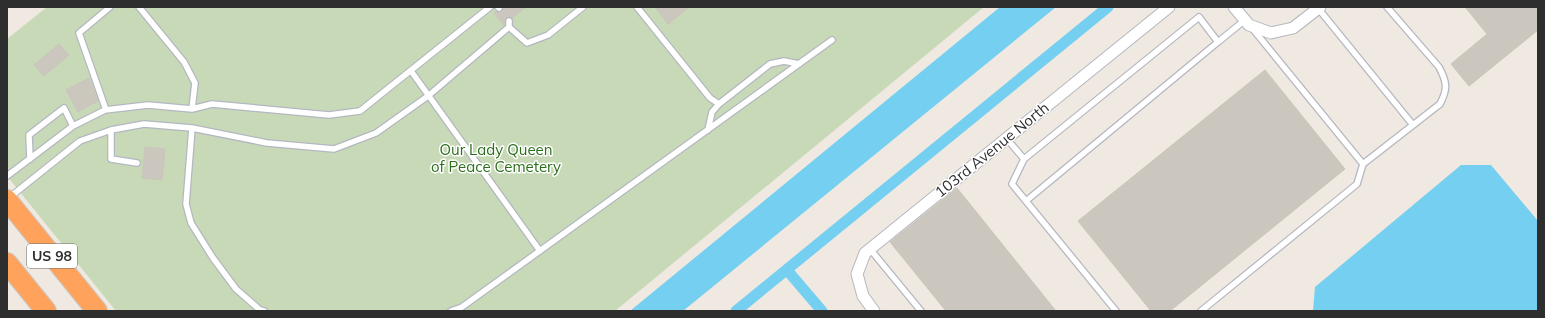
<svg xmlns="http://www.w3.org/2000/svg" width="1545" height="318" font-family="Mulish,sans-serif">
  <rect width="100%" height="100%" fill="#efe9e1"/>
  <path fill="#c8d9b8" d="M47,7H984L615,311H116L7,176V39Z"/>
  <path fill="#75cff0" d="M1000,7H1056L683,311H630Z
    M1461,165H1491L1538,221V311H1313L1315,287Z"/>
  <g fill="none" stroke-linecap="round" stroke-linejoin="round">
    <path stroke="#75cff0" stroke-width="11" d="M787,270L822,311
      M736,311L1108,7"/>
  </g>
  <path fill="#cbc7bf" stroke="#cbc5ba" d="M503,7H526L512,18L509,17L507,18L504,25L494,13L496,11H502Z
    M655,7H689L668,24Z
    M1465,7H1538V30L1469,86L1451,64L1487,34Z
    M59,44L69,55L44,76L34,65Z
    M1265,70L1345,169L1170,311H1151L1078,221Z
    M89,78L98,101L78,112L66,90Z
    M145,147L165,149L162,180L142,178Z
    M957,188L1056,311H946L890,242Z"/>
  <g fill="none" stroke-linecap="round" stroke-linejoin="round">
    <defs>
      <path id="lane" d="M139,7L184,62L195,83L192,109
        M498,7L499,8
        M637,7L710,98L719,104
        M1317,7L1413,125
        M509,27L527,43L548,35L583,7
        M411,71L540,251
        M106,110L79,33L110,7
        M192,128L186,204L191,223L213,258L236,289L260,310L264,311
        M111,130V159L137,163
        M708,130L712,112L719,104L770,64L784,61L799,64
        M1007,139L1024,159
        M30,159L29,135L64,108L73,126
        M1363,164L1440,104C1448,89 1447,82 1439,67L1387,7
        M7,176L73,126L105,110L148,105L192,109L212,104L329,115L360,111L490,7
        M10,197L80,141L111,130L144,124L192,128L267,143L334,149L376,133L428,96L509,27V21
        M1026,201L1218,42
        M870,249L921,311
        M451,311L462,307L832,40
        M1116,311L1012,184L1024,159L1199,17L1218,42L1245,20
        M1201,311L1357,184L1363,164L1252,28"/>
      <path id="street" d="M1234,7L1249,25L1271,33L1293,28L1320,7
        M874,311L863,296L857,274L865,253L1169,7"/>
      <path id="highway" d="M7,200L97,311
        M7,263L46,311"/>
    </defs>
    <use href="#lane" stroke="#b4b7c1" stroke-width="8"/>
    <use href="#street" stroke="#b4b7c1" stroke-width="13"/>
    <use href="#highway" stroke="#c9c9c9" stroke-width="22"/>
    <use href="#lane" stroke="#fff" stroke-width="5.5"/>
    <use href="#street" stroke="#fff" stroke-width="11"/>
    <use href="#highway" stroke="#ffa35c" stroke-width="20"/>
  </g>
  <g text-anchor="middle" stroke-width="3" stroke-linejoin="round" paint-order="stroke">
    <rect fill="#fff" stroke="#6d6d6d" stroke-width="1" x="27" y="244" width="50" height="24" rx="3"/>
    <g font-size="14" font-weight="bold" fill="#2e2e2e">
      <text x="52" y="261">US 98</text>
    </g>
    <g font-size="15" fill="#2c6e1b" stroke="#fff">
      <text x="496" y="155">Our Lady Queen<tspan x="496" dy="17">of Peace Cemetery</tspan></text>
    </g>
    <g font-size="15" fill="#2e2e2e" stroke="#fff">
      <text transform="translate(992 150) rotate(-39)" y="5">103rd Avenue North</text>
    </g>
  </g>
  <rect width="1545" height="318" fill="none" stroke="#2e2e2e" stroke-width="16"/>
</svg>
